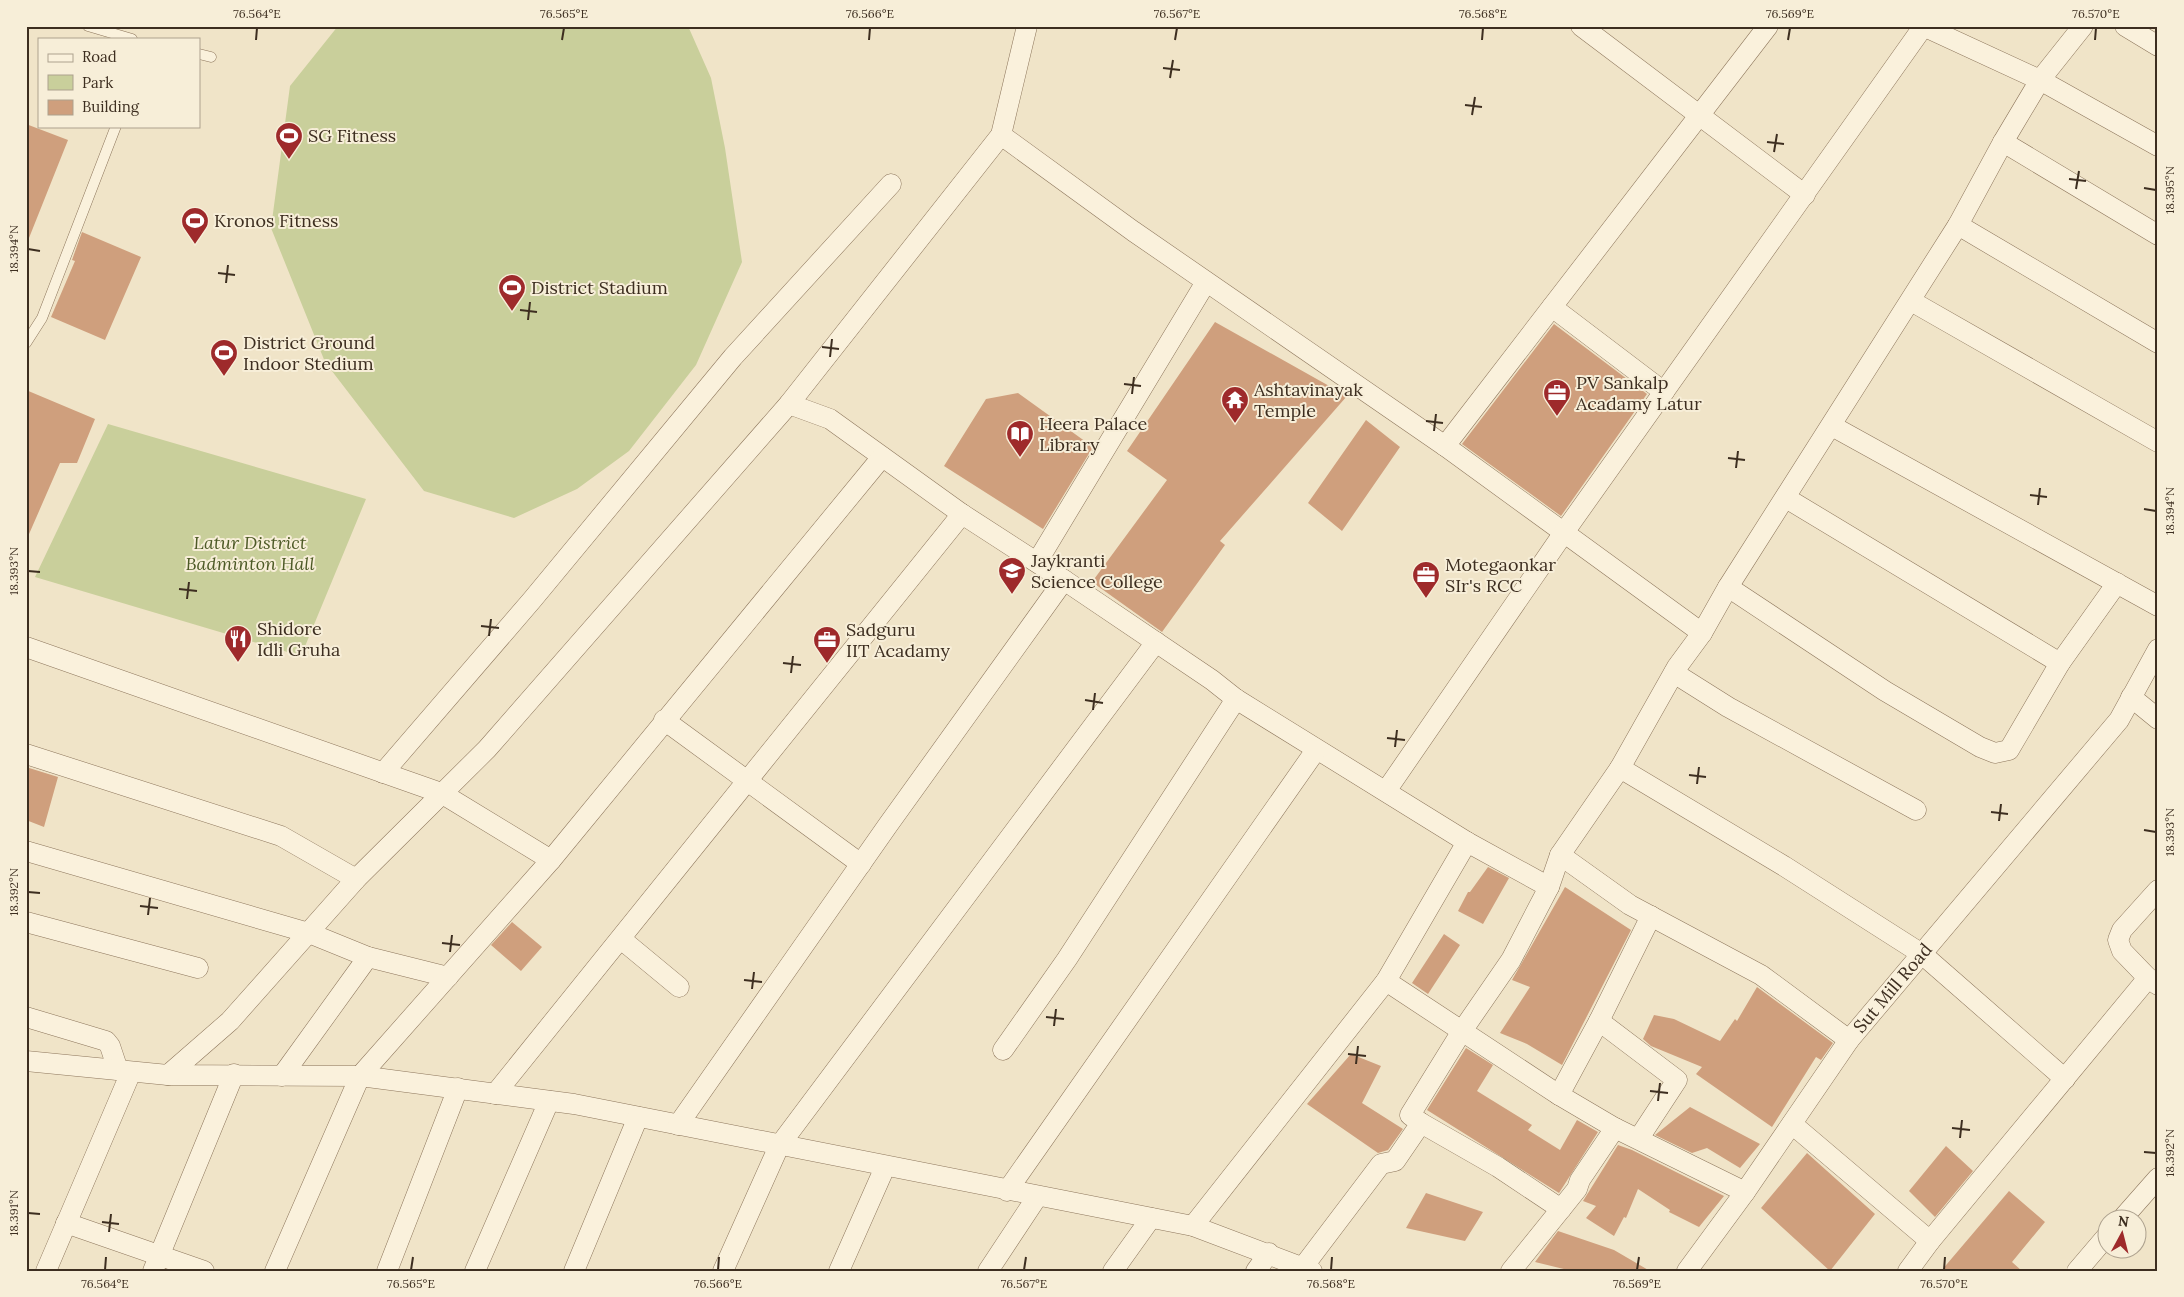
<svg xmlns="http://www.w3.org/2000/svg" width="2184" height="1297" font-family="Lora,serif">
  <rect width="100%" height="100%" fill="#f0e4c8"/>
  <path fill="#c9cf9b" d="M338,26H688L711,78L725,148L742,262L696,365L629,451L577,489L514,518L424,491L325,362L271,228L290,86Z
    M108,424L366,499L301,656L35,577Z"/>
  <path fill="#cf9f7d" d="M26,124L68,140L27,243H26Z
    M82,232L141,257L105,340L51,317L75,261L72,260Z
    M1215,322L1347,396L1220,541L1225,545L1162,632L1092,582L1167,480L1127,451Z
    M1554,324L1647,394L1561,516L1462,444Z
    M26,390L95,419L77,463H60L26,541Z
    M1018,393L1093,447L1043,529L944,466L986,399Z
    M1366,420L1400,447L1342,531L1308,503Z
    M26,767L58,777L44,827L26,820Z
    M1488,867L1509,878L1483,924L1458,911L1468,892H1470Z
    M1565,887L1631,930L1562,1065L1527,1044L1500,1033L1530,987L1512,980Z
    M512,922L542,947L521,971L491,945Z
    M1444,934L1460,945L1428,994L1412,983Z
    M1757,987L1833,1043L1821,1060L1816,1057L1772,1127L1696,1074L1702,1067L1651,1046L1643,1039L1654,1015L1674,1019L1720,1041L1735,1019L1737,1021Z
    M1466,1048L1493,1065L1477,1091L1532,1125L1528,1130L1560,1150L1577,1120L1598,1132L1559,1193L1427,1110Z
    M1351,1054L1381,1066L1362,1103L1403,1129L1388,1150L1378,1153L1307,1104Z
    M1690,1107L1760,1144L1740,1168L1707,1148L1692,1153L1655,1135Z
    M1618,1145L1632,1150L1724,1196L1699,1227L1669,1212L1670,1210L1638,1189L1626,1218L1624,1217L1614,1236L1586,1218L1596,1206L1583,1201Z
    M1946,1146L1973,1171L1935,1217L1909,1191Z
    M1807,1153L1875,1214L1830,1271L1761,1208Z
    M2009,1191L2045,1222L2012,1262L2022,1271H1941Z
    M1426,1193L1483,1212L1465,1241L1406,1228Z
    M1558,1231L1614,1250L1650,1271H1572L1535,1262Z"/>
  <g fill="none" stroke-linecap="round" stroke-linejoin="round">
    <defs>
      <path id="lane" d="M88,26L132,39
        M199,54L211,57
        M26,343L42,318L116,126"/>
      <g id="street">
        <path d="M1581,26L1805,195"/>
        <path d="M1923,26L2040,80L2158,146"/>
        <path d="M2125,26L2158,46"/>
        <path d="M1001,135L1133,231L1445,446L1702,633"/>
        <path d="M2003,142L2158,235"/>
        <path d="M1958,225L2158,343"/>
        <path d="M1911,301L2158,442"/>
        <path d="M1552,307L1664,392"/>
        <path d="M789,404L830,419L962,514L1064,580L1212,680L1236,699L1467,842L1549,887"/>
        <path d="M1832,426L2158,606"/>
        <path d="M1445,446L1768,26"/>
        <path d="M1037,562L1206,282"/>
        <path d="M1728,587L1885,691L1980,747L1995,753L2009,750L2060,663L1786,498"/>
        <path d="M26,647L441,793L551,860L882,457"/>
        <path d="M2060,663L2117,583"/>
        <path d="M1674,673L1728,707L1916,810"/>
        <path d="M2131,697L2158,719"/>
        <path d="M664,720L861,864"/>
        <path d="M26,754L281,836L356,879"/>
        <path d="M1620,768L1784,866L1922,954L2065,1079"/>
        <path d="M383,773L532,600L733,357L891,184"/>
        <path d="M1386,791L1565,531L1923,27"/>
        <path d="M26,851L309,933L368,957L448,977"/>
        <path d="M1560,855L1630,905L1761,975L1849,1040"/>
        <path d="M26,922L198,968"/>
        <path d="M621,939L679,987"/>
        <path d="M2148,978L2122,951L2118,940L2122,930L2158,890"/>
        <path d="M1386,981L1559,1095L1615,1128L1745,1192"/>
        <path d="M26,1017L106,1041L110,1046L118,1070"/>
        <path d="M1599,1021L1677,1080L1639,1138"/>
        <path d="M1003,1050L1067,959L1236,699"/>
        <path d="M26,1061L168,1075L360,1076L574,1104L1193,1226L1312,1271"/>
        <path d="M168,1075L230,1021L356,879L487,749L789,404L1001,135L1027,26"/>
        <path d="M282,1076L368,957"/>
        <path d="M495,1094L962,514"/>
        <path d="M1559,1095L1599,1021L1651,916"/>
        <path d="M1421,1123L1498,1167L1561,1209L1511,1271"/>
        <path d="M1792,1124L1930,1241"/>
        <path d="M678,1125L888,825L1064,580"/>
        <path d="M1007,1191L1316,750"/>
        <path d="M1561,1209L1577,1189L1580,1180L1615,1128"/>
        <path d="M2121,1220L2158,1178"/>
        <path d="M66,1223L204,1271"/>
        <path d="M1193,1226L1386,981L1467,842"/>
        <path d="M1303,1267L1381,1164L1395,1161L1421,1123L1410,1115L1462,1031L1511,960L1549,887L1560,855L1620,768L1677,667L1702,633L1728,587L1958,225L2003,142L2040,80L2083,26"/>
        <path d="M46,1271L131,1072"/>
        <path d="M153,1271L234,1074"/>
        <path d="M275,1271L360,1076L551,860"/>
        <path d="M387,1271L458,1088"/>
        <path d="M475,1271L549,1101"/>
        <path d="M574,1271L638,1117"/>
        <path d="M723,1271L779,1146L1156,642"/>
        <path d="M839,1271L885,1167"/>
        <path d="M988,1271L1037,1197"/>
        <path d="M1113,1271L1151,1218"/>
        <path d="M1256,1271L1269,1253"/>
        <path id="s1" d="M1687,1271L1745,1192L1849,1040L2119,720L2158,649"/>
        <path d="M1908,1271L1930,1241L2148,978L2158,985"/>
        <path d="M2077,1271L2106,1237"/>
      </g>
    </defs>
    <use href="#lane" stroke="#8d765c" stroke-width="11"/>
    <use href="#street" stroke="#8d765c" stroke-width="21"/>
    <use href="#lane" stroke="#faf1dc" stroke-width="10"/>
    <use href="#street" stroke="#faf1dc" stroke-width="20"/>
  </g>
  <path fill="none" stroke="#3d2e20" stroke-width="2" d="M256,40L257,28M562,40L564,28M869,40L870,28M1175,40L1177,28M1482,40L1483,28M1788,40L1790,28M2095,40L2096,28M1163,68L1180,70M1170,78L1173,60M1465,105L1482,107M1472,115L1475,97M1767,142L1784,144M1774,152L1777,134M2069,179L2086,181M2144,188L2156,190M2076,189L2079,171M28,249L40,251M218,273L235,275M226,283L228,265M520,310L537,312M528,320L530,302M822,347L839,349M830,357L832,339M1124,384L1141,386M1132,394L1134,377M1426,421L1443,423M1434,431L1436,414M1728,458L1745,460M1736,468L1738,451M2030,495L2047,497M2038,505L2040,488M2144,509L2156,511M28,571L40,572M179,589L197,591M187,599L189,582M481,626L499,628M489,636L491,619M783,663L801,665M791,673L793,656M1085,700L1103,703M1093,710L1095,693M1387,738L1405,740M1395,747L1397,730M1689,775L1706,777M1697,784L1699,767M1991,812L2008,814M1999,821L2001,804M2144,830L2156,832M28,892L40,893M140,906L158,908M148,915L150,898M442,943L460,945M450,952L452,935M744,980L762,982M752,989L754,972M1046,1017L1064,1019M1054,1026L1056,1009M1348,1054L1366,1056M1356,1064L1358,1046M1650,1091L1668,1093M1658,1101L1660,1083M1952,1128L1970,1130M1960,1138L1962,1120M2144,1152L2156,1153M28,1213L40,1214M102,1222L119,1224M109,1232L111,1214M105,1270L106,1257M411,1270L413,1257M718,1270L719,1257M1024,1270L1026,1257M1331,1270L1332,1257M1637,1270L1639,1257M1944,1270L1945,1257"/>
  <defs>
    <symbol id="stadium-pin" viewBox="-11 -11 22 30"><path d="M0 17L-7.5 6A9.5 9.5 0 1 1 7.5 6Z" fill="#9e2a2b" stroke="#f7eed8"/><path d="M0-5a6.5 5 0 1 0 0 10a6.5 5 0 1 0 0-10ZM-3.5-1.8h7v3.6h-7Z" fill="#fff"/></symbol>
    <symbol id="office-pin" viewBox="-11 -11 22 30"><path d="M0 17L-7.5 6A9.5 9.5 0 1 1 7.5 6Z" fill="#9e2a2b" stroke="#f7eed8"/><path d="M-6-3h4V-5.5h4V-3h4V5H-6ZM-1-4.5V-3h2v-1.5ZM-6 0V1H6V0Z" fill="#fff"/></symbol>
    <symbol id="temple-pin" viewBox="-11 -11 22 30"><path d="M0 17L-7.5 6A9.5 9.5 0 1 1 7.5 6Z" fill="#9e2a2b" stroke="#f7eed8"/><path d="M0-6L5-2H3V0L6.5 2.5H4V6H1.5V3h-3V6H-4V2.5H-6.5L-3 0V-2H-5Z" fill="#fff"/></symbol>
    <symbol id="library-pin" viewBox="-11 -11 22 30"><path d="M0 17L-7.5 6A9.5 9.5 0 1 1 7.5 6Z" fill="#9e2a2b" stroke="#f7eed8"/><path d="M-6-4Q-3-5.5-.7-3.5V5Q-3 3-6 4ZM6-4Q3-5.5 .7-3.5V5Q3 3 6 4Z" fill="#fff"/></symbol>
    <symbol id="university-pin" viewBox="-11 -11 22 30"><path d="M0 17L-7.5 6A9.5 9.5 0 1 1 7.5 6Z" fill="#9e2a2b" stroke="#f7eed8"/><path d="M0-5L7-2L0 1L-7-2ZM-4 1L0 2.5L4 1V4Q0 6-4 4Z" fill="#fff"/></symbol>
    <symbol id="restaurant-pin" viewBox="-11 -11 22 30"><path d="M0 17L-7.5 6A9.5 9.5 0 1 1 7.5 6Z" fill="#9e2a2b" stroke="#f7eed8"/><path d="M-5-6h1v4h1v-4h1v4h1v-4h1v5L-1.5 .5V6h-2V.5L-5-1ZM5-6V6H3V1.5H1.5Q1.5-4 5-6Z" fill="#fff"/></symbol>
  </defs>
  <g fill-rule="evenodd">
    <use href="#stadium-pin" x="273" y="120" width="32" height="43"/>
    <use href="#stadium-pin" x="179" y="205" width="32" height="43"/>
    <use href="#stadium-pin" x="496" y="272" width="32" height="43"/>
    <use href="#stadium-pin" x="208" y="337" width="32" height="43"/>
    <use href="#office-pin" x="1541" y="377" width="32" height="43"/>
    <use href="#temple-pin" x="1219" y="384" width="32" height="43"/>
    <use href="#library-pin" x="1004" y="418" width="32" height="43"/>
    <use href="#university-pin" x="996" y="555" width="32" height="43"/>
    <use href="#office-pin" x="1410" y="559" width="32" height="43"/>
    <use href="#restaurant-pin" x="222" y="623" width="32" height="43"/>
    <use href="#office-pin" x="811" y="624" width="32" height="43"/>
  </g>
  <g text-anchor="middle" stroke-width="4" stroke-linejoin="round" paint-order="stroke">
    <g font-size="18" fill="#3d2e20" stroke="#f7eed8" text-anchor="start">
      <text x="308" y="142">SG Fitness</text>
      <text x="214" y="227">Kronos Fitness</text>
      <text x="531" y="294">District Stadium</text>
      <text x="243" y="349">District Ground<tspan x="243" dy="21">Indoor Stedium</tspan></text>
      <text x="1576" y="389">PV Sankalp<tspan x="1576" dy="21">Acadamy Latur</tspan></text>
      <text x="1254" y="396">Ashtavinayak<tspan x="1254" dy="21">Temple</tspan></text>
      <text x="1039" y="430">Heera Palace<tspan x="1039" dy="21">Library</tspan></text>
      <text x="1031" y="567">Jaykranti<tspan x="1031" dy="21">Science College</tspan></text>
      <text x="1445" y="571">Motegaonkar<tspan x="1445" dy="21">SIr's RCC</tspan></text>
      <text x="257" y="635">Shidore<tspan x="257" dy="21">Idli Gruha</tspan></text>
      <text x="846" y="636">Sadguru<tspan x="846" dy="21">IIT Acadamy</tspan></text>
    </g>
    <g font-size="18" font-style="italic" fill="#4d5a26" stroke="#f7eed8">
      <text x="250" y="549">Latur District<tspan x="250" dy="21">Badminton Hall</tspan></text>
    </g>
    <g font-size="18" fill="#3d2e20" stroke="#f7eed8">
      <text dy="6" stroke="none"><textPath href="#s1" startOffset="350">Sut Mill Road</textPath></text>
    </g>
  </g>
  <rect width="2184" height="1297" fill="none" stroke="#f7eed8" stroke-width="55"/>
  <rect x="38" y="38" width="162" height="90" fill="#f7eed8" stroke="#ada18e"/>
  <rect x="48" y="54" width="25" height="8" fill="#faf1dc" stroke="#ada18e"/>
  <text x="82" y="62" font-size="15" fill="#3d2e20">Road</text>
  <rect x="48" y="75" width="25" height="15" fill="#c9cf9b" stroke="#ada18e"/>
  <text x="82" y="88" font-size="15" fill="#3d2e20">Park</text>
  <rect x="48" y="100" width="25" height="15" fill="#cf9f7d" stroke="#ada18e"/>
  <text x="82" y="112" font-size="15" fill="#3d2e20">Building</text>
  <g transform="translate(2122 1234) rotate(7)"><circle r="24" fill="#f7eed8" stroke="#ada18e"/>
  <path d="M0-4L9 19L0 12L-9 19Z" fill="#9e2a2b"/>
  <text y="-8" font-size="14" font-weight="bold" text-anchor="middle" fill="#3d2e20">N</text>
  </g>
  <rect x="28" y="28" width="2128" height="1242" fill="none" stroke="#3d2e20" stroke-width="2"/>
  <g font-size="12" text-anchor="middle" fill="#3d2e20">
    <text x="257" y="18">76.564°E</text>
    <text x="564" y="18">76.565°E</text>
    <text x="870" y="18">76.566°E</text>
    <text x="1177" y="18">76.567°E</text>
    <text x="1483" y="18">76.568°E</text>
    <text x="1790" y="18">76.569°E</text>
    <text x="2096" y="18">76.570°E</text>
    <text transform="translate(2170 190) rotate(-90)" y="4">18.395°N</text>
    <text transform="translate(14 249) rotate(-90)" y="4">18.394°N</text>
    <text transform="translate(2170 511) rotate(-90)" y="4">18.394°N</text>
    <text transform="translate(14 571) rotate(-90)" y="4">18.393°N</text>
    <text transform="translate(2170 832) rotate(-90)" y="4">18.393°N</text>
    <text transform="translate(14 892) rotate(-90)" y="4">18.392°N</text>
    <text transform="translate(2170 1153) rotate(-90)" y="4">18.392°N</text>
    <text transform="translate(14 1213) rotate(-90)" y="4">18.391°N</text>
    <text x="105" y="1288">76.564°E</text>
    <text x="411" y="1288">76.565°E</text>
    <text x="718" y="1288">76.566°E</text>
    <text x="1024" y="1288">76.567°E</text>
    <text x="1331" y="1288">76.568°E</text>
    <text x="1637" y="1288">76.569°E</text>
    <text x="1944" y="1288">76.570°E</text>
  </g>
</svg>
